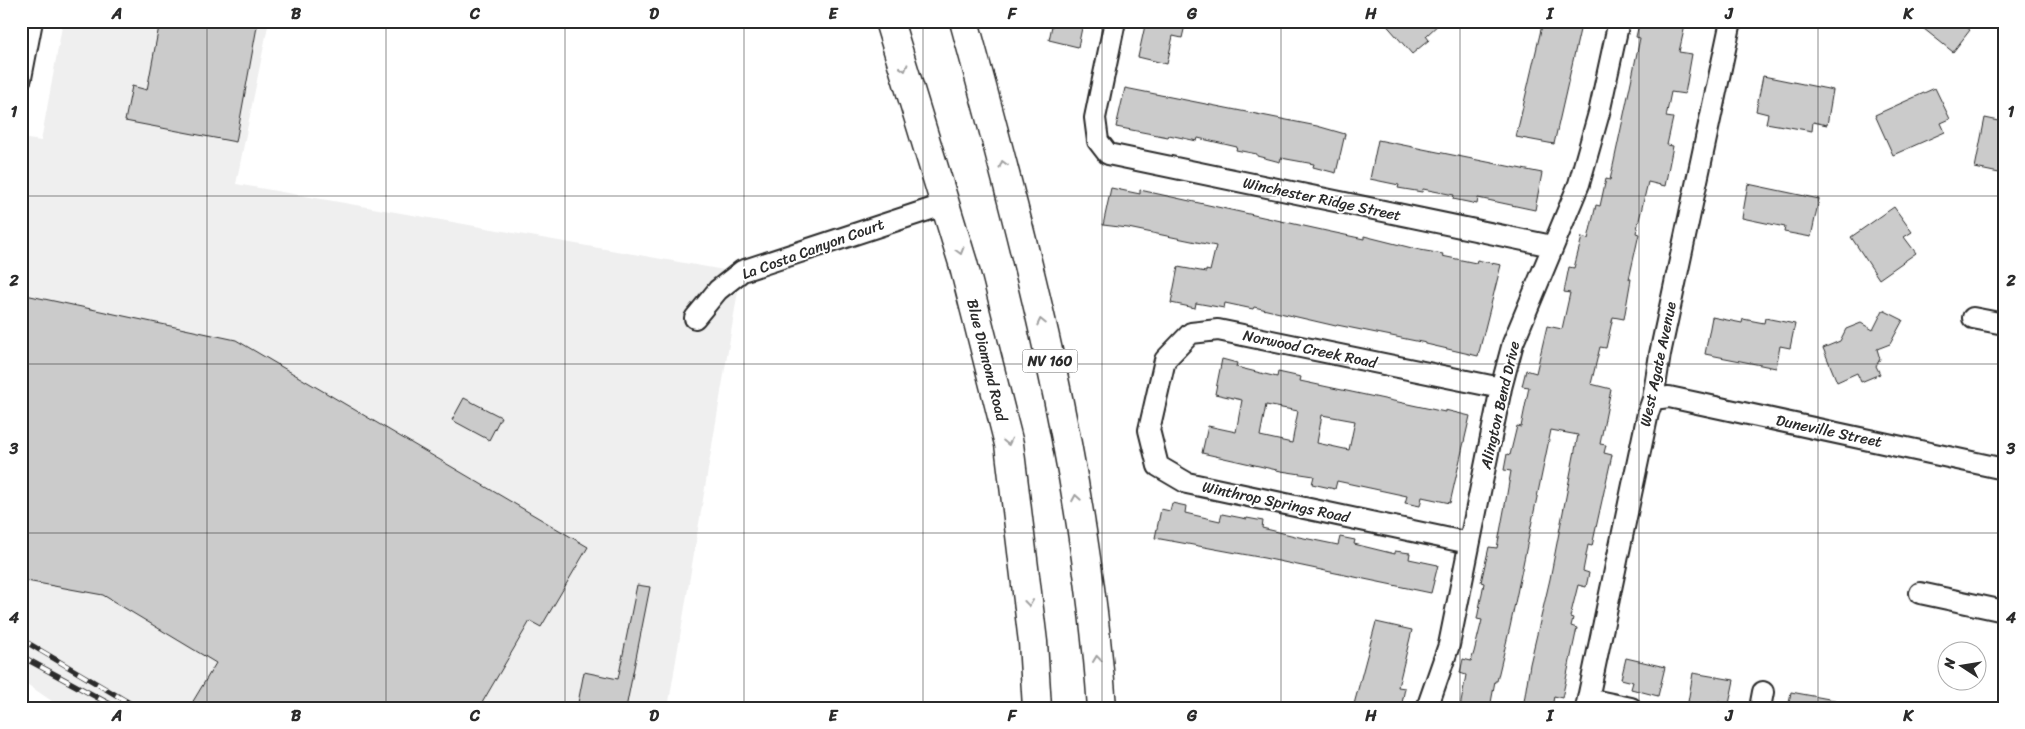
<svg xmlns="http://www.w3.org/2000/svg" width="2025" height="729" font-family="Sriracha,sans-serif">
  <rect width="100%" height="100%" fill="#fff"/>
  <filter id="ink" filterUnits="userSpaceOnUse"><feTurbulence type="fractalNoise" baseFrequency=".02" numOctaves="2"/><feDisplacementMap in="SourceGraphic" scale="10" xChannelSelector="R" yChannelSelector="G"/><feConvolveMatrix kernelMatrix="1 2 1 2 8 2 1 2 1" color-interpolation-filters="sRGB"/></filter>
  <g filter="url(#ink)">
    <path fill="#efefef" d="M63,21H269L236,184L741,273L668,708H62L21,680V138L41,141Z"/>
    <path fill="#cbcbcb" stroke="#2b2b2b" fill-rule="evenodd" d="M160,21H258L236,142L125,121L132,86L147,90Z
      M1053,21H1075L1083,23L1078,47L1049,40Z
      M1146,21H1186L1182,38L1173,36L1167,64L1138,57Z
      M1383,21H1442L1426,36L1429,40L1412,54Z
      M1543,21H1582L1554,144L1516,137Z
      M1653,21H1686L1679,52L1692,54L1685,94L1671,92L1666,117L1673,118L1667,145L1673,146L1665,186L1648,182L1636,233L1639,234L1629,279H1631L1624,319L1613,317L1606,348L1600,347L1591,384L1611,389L1600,444L1606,445L1604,453L1612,455L1592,546L1588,545L1583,571L1589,573L1586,587L1578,585L1570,617L1573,618L1571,626L1577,628L1562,698L1554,696L1552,708H1523L1530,664L1550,579L1578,435L1551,430L1510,627L1497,681H1495L1490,708H1460L1466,675L1460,673L1463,659L1471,661L1474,652L1482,620L1477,619L1484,583L1481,582L1489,547L1497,548L1505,505L1511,471L1504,470L1507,454L1510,455L1517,426L1521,427L1529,387L1522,386L1526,370L1536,373L1547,326L1562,329L1570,293L1564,292L1569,267L1574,268L1582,237L1588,239L1596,205L1600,206L1606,179L1610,180L1632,77L1640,38L1636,37L1639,24L1652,27Z
      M1914,21H1959L1970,30L1953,52Z
      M1763,76L1833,90L1827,125L1813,122L1812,131L1766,123L1768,114L1756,111Z
      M1125,88L1317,126L1345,134L1336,173L1313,167L1314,164L1281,158L1280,162L1257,156V154L1236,150L1237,147L1198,138L1197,141L1169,135L1168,137L1116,127Z
      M1935,88L1950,119L1941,123L1945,132L1893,155L1875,115Z
      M1985,118L2004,122V174L1975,168Z
      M1378,140L1542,173L1535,210L1478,198L1477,204L1453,199L1454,195L1423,189L1422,192L1398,188L1399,185L1370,179Z
      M1748,184L1819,199L1811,237L1784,232L1785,227L1742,218Z
      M1111,188L1140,194V190L1331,232L1364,239V236L1420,250L1443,254L1442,256L1476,263L1477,260L1501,265L1478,356L1426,344V343L1337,325L1336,326L1254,307L1253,309L1225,303L1224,308L1196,303L1195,308L1171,303L1178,267L1206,272V270L1210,271L1216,246L1128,228L1103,225Z
      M1894,207L1912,232L1904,237L1916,253L1879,279L1851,237Z
      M21,294L236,340L588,547L541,627L530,621L479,708H189L216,663L103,595L21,580Z
      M1883,310L1903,320L1890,344L1877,349L1880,359L1876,366L1880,374L1861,382L1857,373L1837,382L1823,348L1840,341L1846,329L1861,323L1873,330Z
      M1712,317L1742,323L1743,319L1764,323L1765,318L1795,324L1790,348L1780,346L1776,368L1705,354Z
      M1222,359L1237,363L1236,367L1277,377L1278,372L1301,377L1300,381L1445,412V410L1470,416L1450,503L1422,497L1420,506L1405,503L1407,496L1337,481L1335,489L1312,484L1314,476L1281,471L1202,453L1208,426L1236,432L1242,400L1215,394ZM1266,405L1298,411L1292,443L1260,436ZM1322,415L1355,421L1349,450L1317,443Z
      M464,398L501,417L489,440L452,420Z
      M1172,503L1186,506L1185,513L1220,521L1222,514L1247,519V518L1263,521L1262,528L1299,537L1338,545L1340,537L1355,540L1354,544L1395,554V551L1410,553L1409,559L1438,565L1431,593L1264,558L1155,538L1161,509L1170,511Z
      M637,585L650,587L626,708H577L584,672L618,679Z
      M1376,622L1412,630L1398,687L1405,688L1401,708H1353Z
      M1626,658L1665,667L1658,696L1631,689L1633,682L1621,679Z
      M1693,673L1734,680L1729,704L1718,702L1717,707L1688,702Z
      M1791,692L1840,701V708H1788Z"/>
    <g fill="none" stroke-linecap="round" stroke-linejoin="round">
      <defs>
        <path id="minor" d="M1115,21L1095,118L1098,141L1108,154L1552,246
          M21,78L32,21
          M695,318L718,290L742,271L946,204
          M1973,318L2004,324
          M1653,399L1669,397L2004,469
          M1469,543L1187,483L1158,466L1149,430L1165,360L1191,333L1218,330L1501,388
          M1920,593L2004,611
          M1588,699L1631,708
          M1427,708L1449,645L1501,388L1513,343L1579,184L1599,113L1619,21
          M1586,708L1648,413L1653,399L1660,354L1731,21
          M1760,708L1763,692"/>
        <path id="highway" d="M889,21L963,263L1009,444L1033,642L1037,708
          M964,21C1026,246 1086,474 1102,708"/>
      </defs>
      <use href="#minor" stroke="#2b2b2b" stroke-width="24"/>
      <use href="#highway" stroke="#2b2b2b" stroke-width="31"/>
      <use href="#minor" stroke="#fff" stroke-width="20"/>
      <use href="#highway" stroke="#fff" stroke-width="28"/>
      <defs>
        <path id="rail" d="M21,639L138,708
          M21,656L117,708"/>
      </defs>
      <use href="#rail" stroke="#2b2b2b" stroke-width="5.5"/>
      <use href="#rail" stroke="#fff" stroke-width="4" stroke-dasharray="11" stroke-linecap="butt"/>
    </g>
    <defs><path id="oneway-chevron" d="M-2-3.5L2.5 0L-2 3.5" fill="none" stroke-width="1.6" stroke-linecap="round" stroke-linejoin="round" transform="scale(1.25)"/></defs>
    <g stroke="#a0a0a0">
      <use href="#oneway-chevron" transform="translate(904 68) rotate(73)"/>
      <use href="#oneway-chevron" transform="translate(1003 164) rotate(-106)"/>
      <use href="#oneway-chevron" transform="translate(960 251) rotate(74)"/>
      <use href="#oneway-chevron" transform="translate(1041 322) rotate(-103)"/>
      <use href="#oneway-chevron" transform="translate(1008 442) rotate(78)"/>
      <use href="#oneway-chevron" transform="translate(1076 498) rotate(-100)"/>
      <use href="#oneway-chevron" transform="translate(1029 603) rotate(84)"/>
      <use href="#oneway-chevron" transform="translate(1097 659) rotate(-96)"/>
    </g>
  </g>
  <path fill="none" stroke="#2b2b2b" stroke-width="1" stroke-opacity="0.55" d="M207,21V708M386,21V708M565,21V708M744,21V708M923,21V708M1102,21V708M1281,21V708M1460,21V708M1639,21V708M1818,21V708M21,196H2004M21,364H2004M21,533H2004"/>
  <g text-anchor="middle" stroke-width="4" stroke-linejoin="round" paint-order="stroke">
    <rect fill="#fff" stroke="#6b6b6b" stroke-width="1" x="1022.5" y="349.5" width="55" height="23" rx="4"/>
    <g font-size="14" font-weight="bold" fill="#2b2b2b">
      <text x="1050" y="366">NV 160</text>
    </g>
    <g font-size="15" fill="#2b2b2b" stroke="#fff">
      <text transform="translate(1322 199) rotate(12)" y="5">Winchester Ridge Street</text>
      <text transform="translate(813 249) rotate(-20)" y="5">La Costa Canyon Court</text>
      <text transform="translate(1310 349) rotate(12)" y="5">Norwood Creek Road</text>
      <text transform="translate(987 360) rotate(76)" y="5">Blue Diamond Road</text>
      <text transform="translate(1658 364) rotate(-78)" y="5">West Agate Avenue</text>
      <text transform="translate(1500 405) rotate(-77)" y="5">Alington Bend Drive</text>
      <text transform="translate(1829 431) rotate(12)" y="5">Duneville Street</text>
      <text transform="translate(1276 502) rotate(12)" y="5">Winthrop Springs Road</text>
    </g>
  </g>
  <rect width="2025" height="729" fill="none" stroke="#fff" stroke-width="55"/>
  <g transform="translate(1962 666) rotate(282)"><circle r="24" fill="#ffffff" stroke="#aaaaaa"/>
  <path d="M0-4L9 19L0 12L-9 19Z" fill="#2b2b2b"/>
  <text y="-8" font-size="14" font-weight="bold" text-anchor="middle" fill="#2b2b2b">N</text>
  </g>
  <rect x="28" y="28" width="1970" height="674" fill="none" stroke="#2b2b2b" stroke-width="2"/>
  <g font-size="16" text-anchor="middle" font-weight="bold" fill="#2b2b2b">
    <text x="117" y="19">A</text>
    <text x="296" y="19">B</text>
    <text x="475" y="19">C</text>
    <text x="654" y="19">D</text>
    <text x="833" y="19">E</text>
    <text x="1012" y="19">F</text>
    <text x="1192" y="19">G</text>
    <text x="1371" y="19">H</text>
    <text x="1550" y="19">I</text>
    <text x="1729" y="19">J</text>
    <text x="1908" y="19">K</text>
    <text x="14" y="117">1</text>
    <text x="2011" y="117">1</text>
    <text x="14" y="286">2</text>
    <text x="2011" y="286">2</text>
    <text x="14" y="454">3</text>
    <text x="2011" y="454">3</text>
    <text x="14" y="623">4</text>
    <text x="2011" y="623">4</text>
    <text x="117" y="721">A</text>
    <text x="296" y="721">B</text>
    <text x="475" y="721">C</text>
    <text x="654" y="721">D</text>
    <text x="833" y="721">E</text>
    <text x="1012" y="721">F</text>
    <text x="1192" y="721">G</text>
    <text x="1371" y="721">H</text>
    <text x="1550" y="721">I</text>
    <text x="1729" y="721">J</text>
    <text x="1908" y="721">K</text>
  </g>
</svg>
